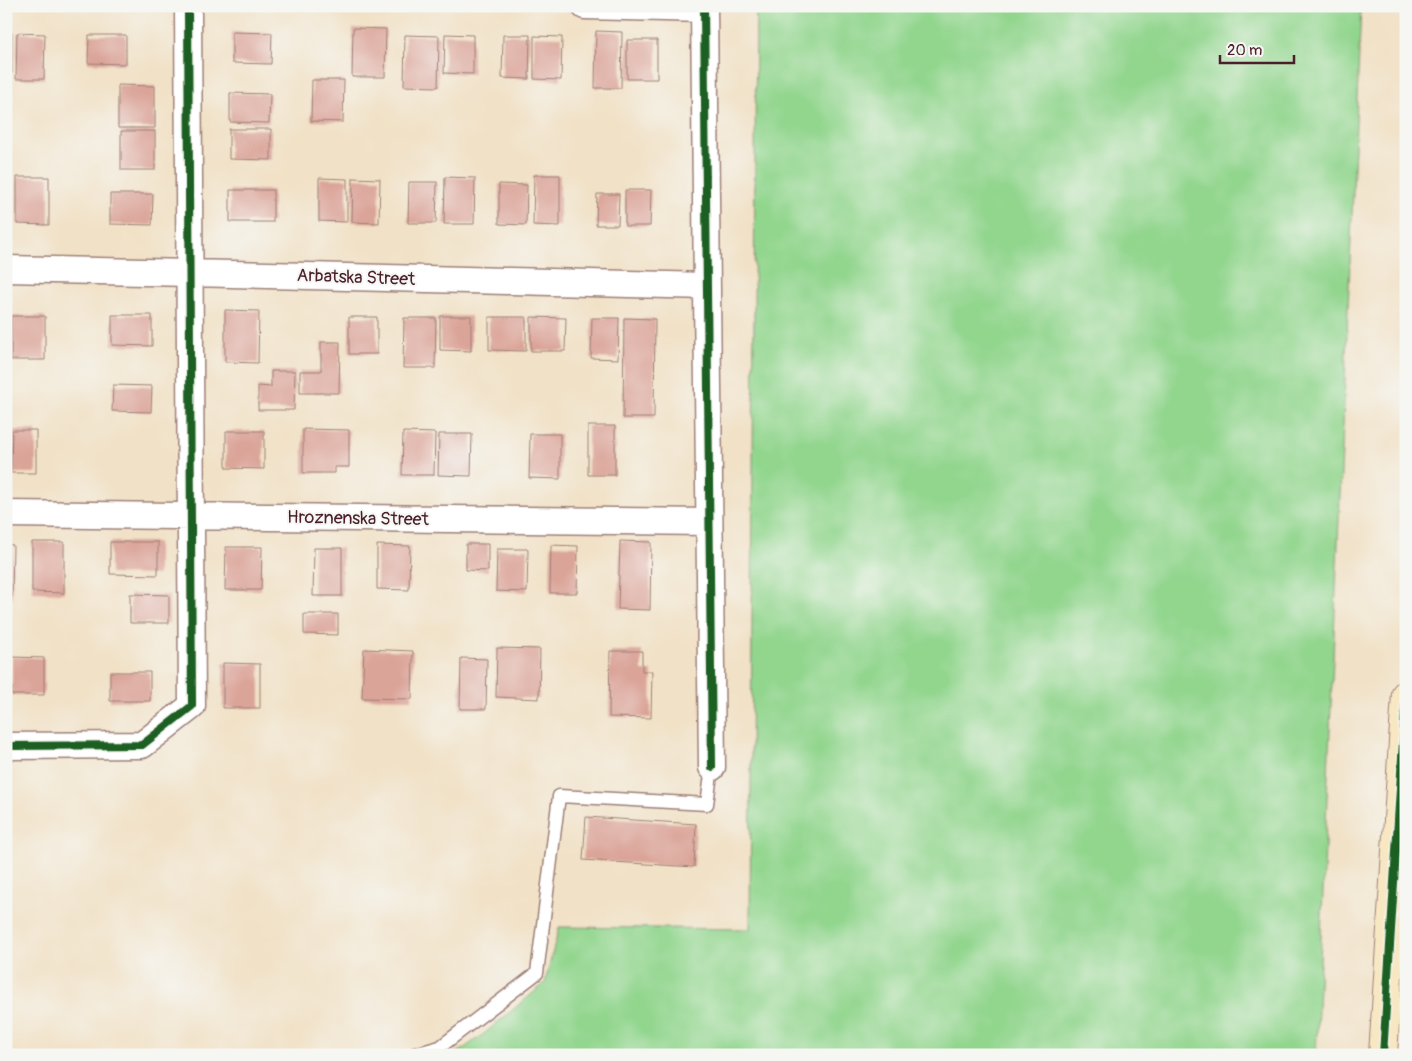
<svg xmlns="http://www.w3.org/2000/svg" width="1412" height="1061" font-family="Pangolin,sans-serif">
  <rect width="100%" height="100%" fill="#f6f6f2"/>
  <filter id="ink" filterUnits="userSpaceOnUse"><feTurbulence type="fractalNoise" baseFrequency=".02" numOctaves="2"/><feDisplacementMap in="SourceGraphic" scale="10" xChannelSelector="R" yChannelSelector="G"/><feConvolveMatrix kernelMatrix="1 2 1 2 8 2 1 2 1" color-interpolation-filters="sRGB"/></filter>
  <filter id="wash" filterUnits="userSpaceOnUse"><feTurbulence type="fractalNoise" baseFrequency=".0096" numOctaves="4" result="noise"/><feDisplacementMap in="SourceGraphic" scale="20" xChannelSelector="R" yChannelSelector="G"/><feGaussianBlur stdDeviation="1.12" result="paint"/><feColorMatrix in="noise" values="0 0 0 0 0 0 0 0 0 0 0 0 0 0 0 0 0 1.4 0 .05"/><feComposite in="paint" operator="in"/></filter>
  <g filter="url(#wash)">
    <rect width="100%" height="100%" fill="#f1e1c6"/>
    <path fill="#92d68e" stroke="#6e7a5c" d="M756,6H1361L1316,1055H451L459,1052L485,1033L545,983L559,927L750,929Z"/>
    <g id="blocks">
      <path fill="#dba499" d="M353,28L386,29L385,77H352Z
        M596,31L622,32L621,88H595Z
        M232,32L272,33L271,64L232,63Z
        M6,33H12V73H6Z
        M17,33L45,34L44,79H16Z
        M445,34L473,35V74L444,73Z
        M89,35H126V64L88,63Z
        M405,35L439,36L438,87L404,86Z
        M503,35H530L529,79L502,78Z
        M534,36L562,37L561,80L534,79Z
        M627,40H657V79H627Z
        M312,80H344L343,122L311,121Z
        M118,85L155,86V128H118Z
        M230,93L270,94L269,123L230,122Z
        M229,129H271V160L229,159Z
        M121,131H155V170H121Z
        M534,175H560V226L533,225Z
        M17,177H49V225L17,224Z
        M445,177L475,178L474,224H444Z
        M319,178L347,179V222L319,221Z
        M353,178L380,179L379,223L352,222Z
        M409,182H437L436,223H408Z
        M499,184L527,185L526,225L499,224Z
        M230,190H273V222H230Z
        M625,190H651L650,226H625Z
        M110,194H153L152,225L110,224Z
        M597,194H619L618,225H596Z
        M225,310L259,311L258,363L225,362Z
        M112,315H152V346L112,345Z
        M11,316H45V360H11Z
        M440,316H471V351L440,350Z
        M349,317H377V354H349Z
        M489,317H526V351L489,350Z
        M531,317L566,318L565,351H531Z
        M404,318H436L435,368H403Z
        M592,318H619L618,359L591,358Z
        M624,318L655,319L654,418H623Z
        M321,342H340L339,393H300V371H321Z
        M271,371H295L294,410H258V386L271,387Z
        M113,385L152,386L151,412L112,411Z
        M588,426H615V475H588Z
        M303,429L349,430V467H335V473H303Z
        M12,430H36V473H11Z
        M226,431H264V469L226,468Z
        M403,432L435,433L434,475H402Z
        M439,434H472L471,476L438,475Z
        M530,434H560V479L529,478Z
        M620,541L651,542L650,610L618,609Z
        M32,542H64V593L32,592Z
        M110,542H158V575L110,574Z
        M6,544L13,545L12,597H6Z
        M466,544H488V571L466,570Z
        M377,545L410,546L409,590L377,589Z
        M551,545L578,546L577,593H550Z
        M226,547H262L261,590H225Z
        M314,548H342V596H313Z
        M497,549H528L527,592L496,591Z
        M130,594L169,595V623H130Z
        M304,614H338V635L304,634Z
        M497,648L540,649L539,699L496,697Z
        M364,649L413,651L412,699L362,698Z
        M610,651H642V671H652L651,718L609,717Z
        M12,657L44,658V695H12Z
        M461,658L487,659L486,709H460Z
        M223,663L260,664V708H223Z
        M110,672H150V701H110Z
        M586,817L696,824L694,867L583,860Z"/>
    </g>
  </g>
  <g filter="url(#ink)">
    <use href="#blocks" fill-opacity="0" stroke="#9e8078" stroke-width="1"/>
    <g fill="none" stroke-linecap="round" stroke-linejoin="round">
      <defs>
        <path id="lane" d="M411,1055L440,1047L537,973L559,796L707,804L712,767"/>
        <path id="street" d="M585,6L704,9
          M704,6L712,767
          M6,269L190,273L707,286
          M6,514L709,522
          M6,746L142,745L192,706L188,6"/>
        <path id="secondary" d="M1383,1055L1406,694"/>
      </defs>
      <use href="#lane" stroke="#9e8078" stroke-width="15"/>
      <use href="#street" stroke="#9e8078" stroke-width="29"/>
      <use href="#secondary" stroke="#9e8078" stroke-width="30"/>
      <use href="#lane" stroke="#fff" stroke-width="12"/>
      <use href="#street" stroke="#fff" stroke-width="26"/>
      <use href="#secondary" stroke="#f7e8c3" stroke-width="28"/>
      <defs>
        <path id="cycleway" d="M704,6L712,767
          M6,746L142,745L192,706L188,6
          M1383,1055L1406,694"/>
      </defs>
      <use href="#cycleway" stroke="#f6f6f2" stroke-width="11"/>
      <use href="#cycleway" stroke="#1b5e20" stroke-width="8"/>
    </g>
  </g>
  <g text-anchor="middle" stroke-width="4" stroke-linejoin="round" paint-order="stroke">
    <g font-size="18" fill="#4a1f2b" stroke="#f6f6f2">
      <text transform="translate(356 277) rotate(2)" y="6">Arbatska Street</text>
      <text transform="translate(358 518) rotate(1)" y="6">Hroznenska Street</text>
    </g>
  </g>
  <rect width="1412" height="1061" fill="none" stroke="#f6f6f2" stroke-width="25"/>
  <path d="M1220 55v8h74v-8" fill="none" stroke="#4a1f2b" stroke-width="2.5"/>
  <text x="1227" y="55" font-size="15" fill="#4a1f2b" stroke="#f6f6f2" stroke-width="4" paint-order="stroke">20 m</text>
</svg>
